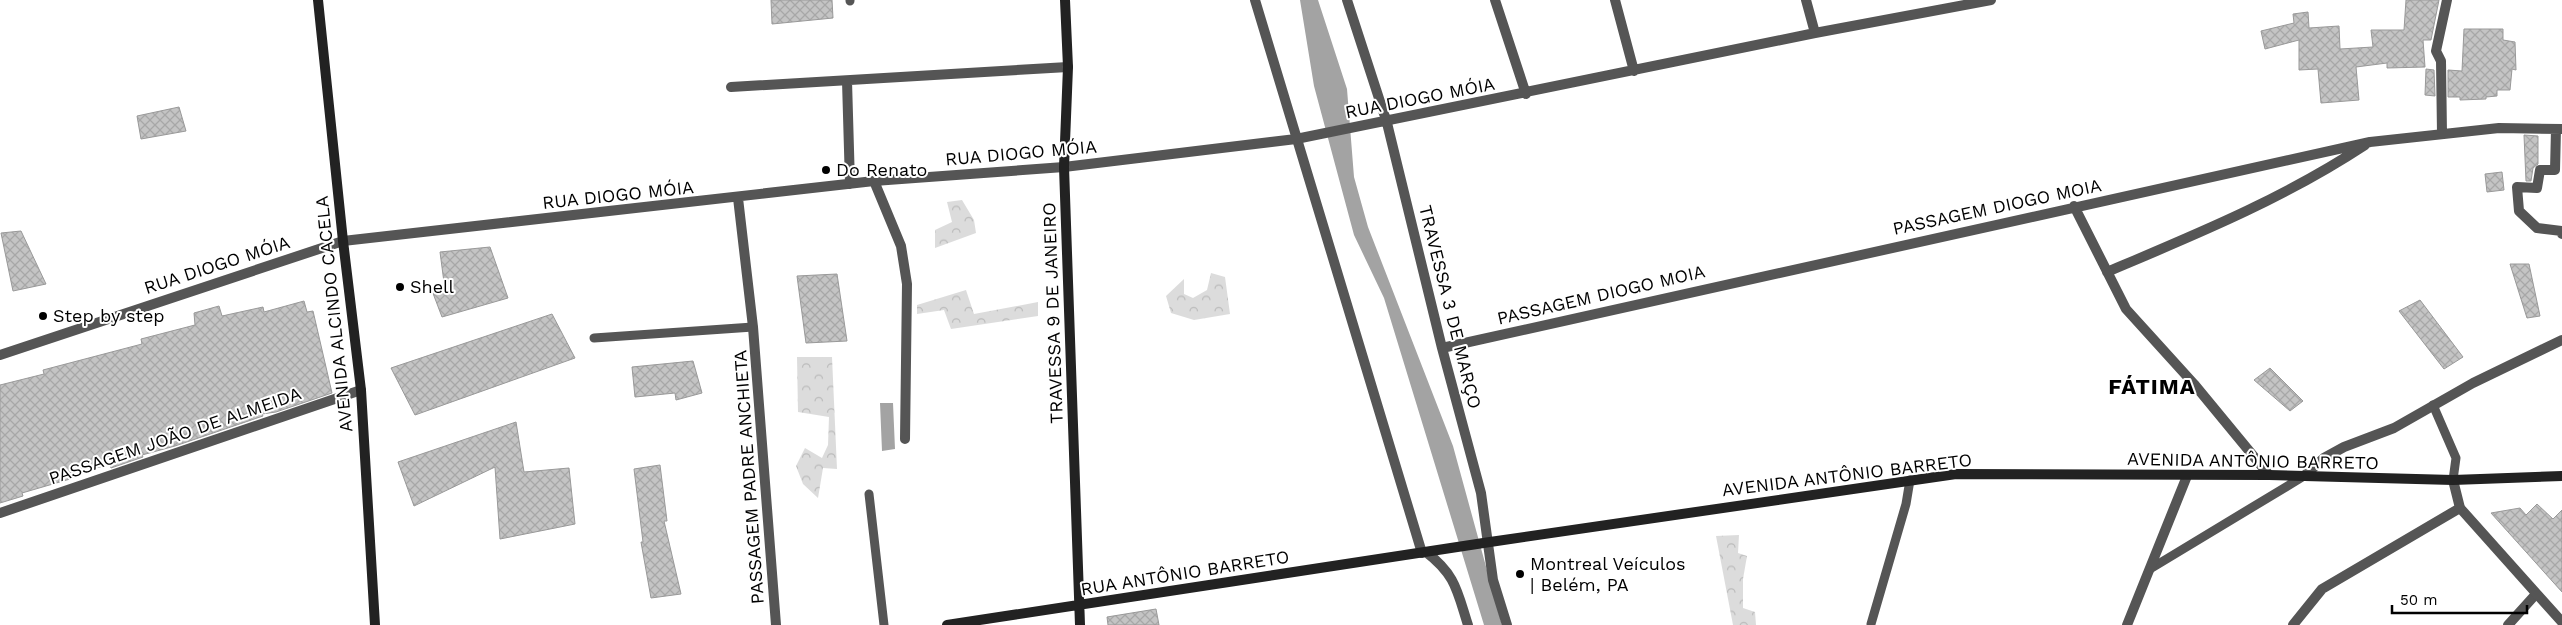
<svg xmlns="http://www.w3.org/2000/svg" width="2562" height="625" font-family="'Work Sans',sans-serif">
  <defs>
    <pattern id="forest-crowns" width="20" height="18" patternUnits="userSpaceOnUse" patternTransform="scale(1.25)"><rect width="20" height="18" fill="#dcdcdc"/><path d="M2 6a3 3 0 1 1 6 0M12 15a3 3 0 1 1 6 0" fill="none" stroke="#bbb"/></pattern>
    <pattern id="building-cross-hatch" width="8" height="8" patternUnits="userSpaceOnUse" patternTransform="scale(1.25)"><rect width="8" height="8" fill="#c4c4c4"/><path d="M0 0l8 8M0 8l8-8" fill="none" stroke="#a7a7a7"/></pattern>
  </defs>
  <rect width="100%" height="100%" fill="#fff"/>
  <path fill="url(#forest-crowns)" d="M962,200L974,220L976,233L935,248V230L952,222L947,202Z
    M1211,273L1225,277L1230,314L1194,320L1171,313L1166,296L1184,279V294L1193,298L1207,290Z
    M966,290L974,314L1038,302V316L951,329L944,310L917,314V305Z
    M797,357H832L837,469L823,468L818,498L803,484L796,466L805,448L822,458L828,445L829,417L798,412Z
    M1739,535L1738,553L1747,556L1743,579V608L1755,612L1756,625H1733L1716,536Z"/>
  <path fill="#a3a3a3" d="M1300,0H1318L1347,89L1354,177L1368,227L1453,446L1502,625H1484L1384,298L1354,235L1314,86Z
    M880,403H893L895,449L882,451Z"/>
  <path fill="url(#building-cross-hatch)" stroke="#999" d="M771,0H832L833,18L772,24Z
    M2406,0H2439L2431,40H2423L2425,67L2387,68V63L2356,67L2359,100L2321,103L2318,69L2299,70V40L2265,49L2261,31L2294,23L2293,14L2308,12L2309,28L2339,26L2340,49L2373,47L2371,30H2404Z
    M2464,29H2503V40L2515,42L2516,70L2512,69L2510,90H2497V96L2486,97V99L2460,100V97H2448V70L2462,71Z
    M2426,69L2434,70L2435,96L2425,95Z
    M179,107L186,131L141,139L137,116Z
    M2524,135L2538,136V164L2533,168L2531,181H2526Z
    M2502,172L2504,190L2487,192L2485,174Z
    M21,231L46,284L13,291L1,233Z
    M490,247L508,298L442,317L431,288L445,290L440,252Z
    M2510,264H2529L2540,316L2527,318Z
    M837,274L847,341L806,343L797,276Z
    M2420,300L2463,357L2444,369L2399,311Z
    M304,301L307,312L313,311L332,393L276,412L262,414L263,416L175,446L142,455L143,457L111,468L110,465L68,473L70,479L22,493L23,496L0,503V385L44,374L43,370L142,344L141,339L195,325L194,313L219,306L222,316L263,307L264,312Z
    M552,314L575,358L415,415L391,368Z
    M693,361L702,393L676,400L675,393L635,397L632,367Z
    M2270,368L2303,401L2290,411L2254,380Z
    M516,422L524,472L569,468L575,524L500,539L495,467L414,506L398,462Z
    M660,465L667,521H664L681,594L651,598L641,542H643L634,469Z
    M2537,504L2553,519L2562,510V592L2491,513L2520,508L2526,515Z
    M1156,609L1159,625H1108L1107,617Z"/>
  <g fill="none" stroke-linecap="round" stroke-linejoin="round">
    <path stroke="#555" stroke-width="9" d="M850,0V1
      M594,338L753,327
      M2433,405L2456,458L2453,480
      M869,494L884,625
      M2150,569L2304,476
      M1871,624L1906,504L1910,480"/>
    <path stroke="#555" stroke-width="10" d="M1255,0L1422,553
      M1347,0L1387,123L1442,348L1481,493L1493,580L1507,625
      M1495,0L1526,94
      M1615,0L1634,71
      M1806,0L1815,33
      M847,81L850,184
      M731,87L1068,67
      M2556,129L2555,170H2540L2537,188L2517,187L2519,211L2537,228L2562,231V234
      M2442,134L2441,61L2436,51L2447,0
      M874,181L901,246L907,284L905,439
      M738,198L753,327L776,625
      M2074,206L2126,309L2194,384L2269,475
      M2107,272C2197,234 2283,199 2365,145
      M1442,348L2370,142L2499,128L2562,129
      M0,355L343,241L874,181L1064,167L1296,139L1815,33L1991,0
      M2304,476L2324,458L2344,447L2394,428L2473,383L2562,340
      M0,513L361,390
      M1426,552C1456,575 1457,591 1468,625
      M2127,625L2187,476
      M2293,625L2322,589L2460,508
      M2508,625L2536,594"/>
    <path stroke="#555" stroke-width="10" d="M2453,480L2460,508L2562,622"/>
    <path stroke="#222" stroke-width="10" d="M318,0L343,241L361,390L375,625
      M1065,0L1068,67L1064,167L1080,625
      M947,625L1490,542L1956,474L2269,475L2453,480L2562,476"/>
  </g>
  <g fill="#000" stroke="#fff" stroke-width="2">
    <circle cx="826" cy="170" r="5"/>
    <circle cx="400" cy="287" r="5"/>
    <circle cx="43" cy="316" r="5"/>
    <circle cx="1520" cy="574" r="5"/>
  </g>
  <g text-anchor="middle" stroke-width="4" stroke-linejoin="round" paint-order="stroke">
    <g font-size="18" fill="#000" stroke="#fff">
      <text transform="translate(1420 98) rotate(-11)" y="6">RUA DIOGO MÓIA</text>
      <text transform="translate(1021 153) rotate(-5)" y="6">RUA DIOGO MÓIA</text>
      <text transform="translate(618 195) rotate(-6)" y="6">RUA DIOGO MÓIA</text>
      <text transform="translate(1997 207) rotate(-12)" y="6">PASSAGEM DIOGO MOIA</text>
      <text transform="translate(217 265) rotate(-18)" y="6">RUA DIOGO MÓIA</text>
      <text transform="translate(1601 295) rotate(-13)" y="6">PASSAGEM DIOGO MOIA</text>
      <text transform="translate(1450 307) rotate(76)" y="6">TRAVESSA 3 DE MARÇO</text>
      <text transform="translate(1053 313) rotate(-92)" y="6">TRAVESSA 9 DE JANEIRO</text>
      <text transform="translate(334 314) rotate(-96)" y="6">AVENIDA ALCINDO CACELA</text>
      <text transform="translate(175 436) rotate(-19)" y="6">PASSAGEM JOÃO DE ALMEIDA</text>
      <text transform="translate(2253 461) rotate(1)" y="6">AVENIDA ANTÔNIO BARRETO</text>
      <text transform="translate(1847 475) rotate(-7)" y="6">AVENIDA ANTÔNIO BARRETO</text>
      <text transform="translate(749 477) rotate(-94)" y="6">PASSAGEM PADRE ANCHIETA</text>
      <text transform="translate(1185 573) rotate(-9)" y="6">RUA ANTÔNIO BARRETO</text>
    </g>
    <g font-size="18" fill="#000" stroke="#fff" text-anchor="start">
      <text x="836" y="176">Do Renato</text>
      <text x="410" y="293">Shell</text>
      <text x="53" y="322">Step by step</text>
      <text x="1530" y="570">Montreal Veículos<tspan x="1530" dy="21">| Belém, PA</tspan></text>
    </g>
    <g font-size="22" font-weight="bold" letter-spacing="1" fill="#000" stroke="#fff">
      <text x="2152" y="394">FÁTIMA</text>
    </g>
  </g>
  <path d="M2392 605v8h135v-8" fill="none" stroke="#000000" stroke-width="2.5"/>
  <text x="2400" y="605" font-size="15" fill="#000000" stroke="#ffffff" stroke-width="4" paint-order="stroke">50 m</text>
</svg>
